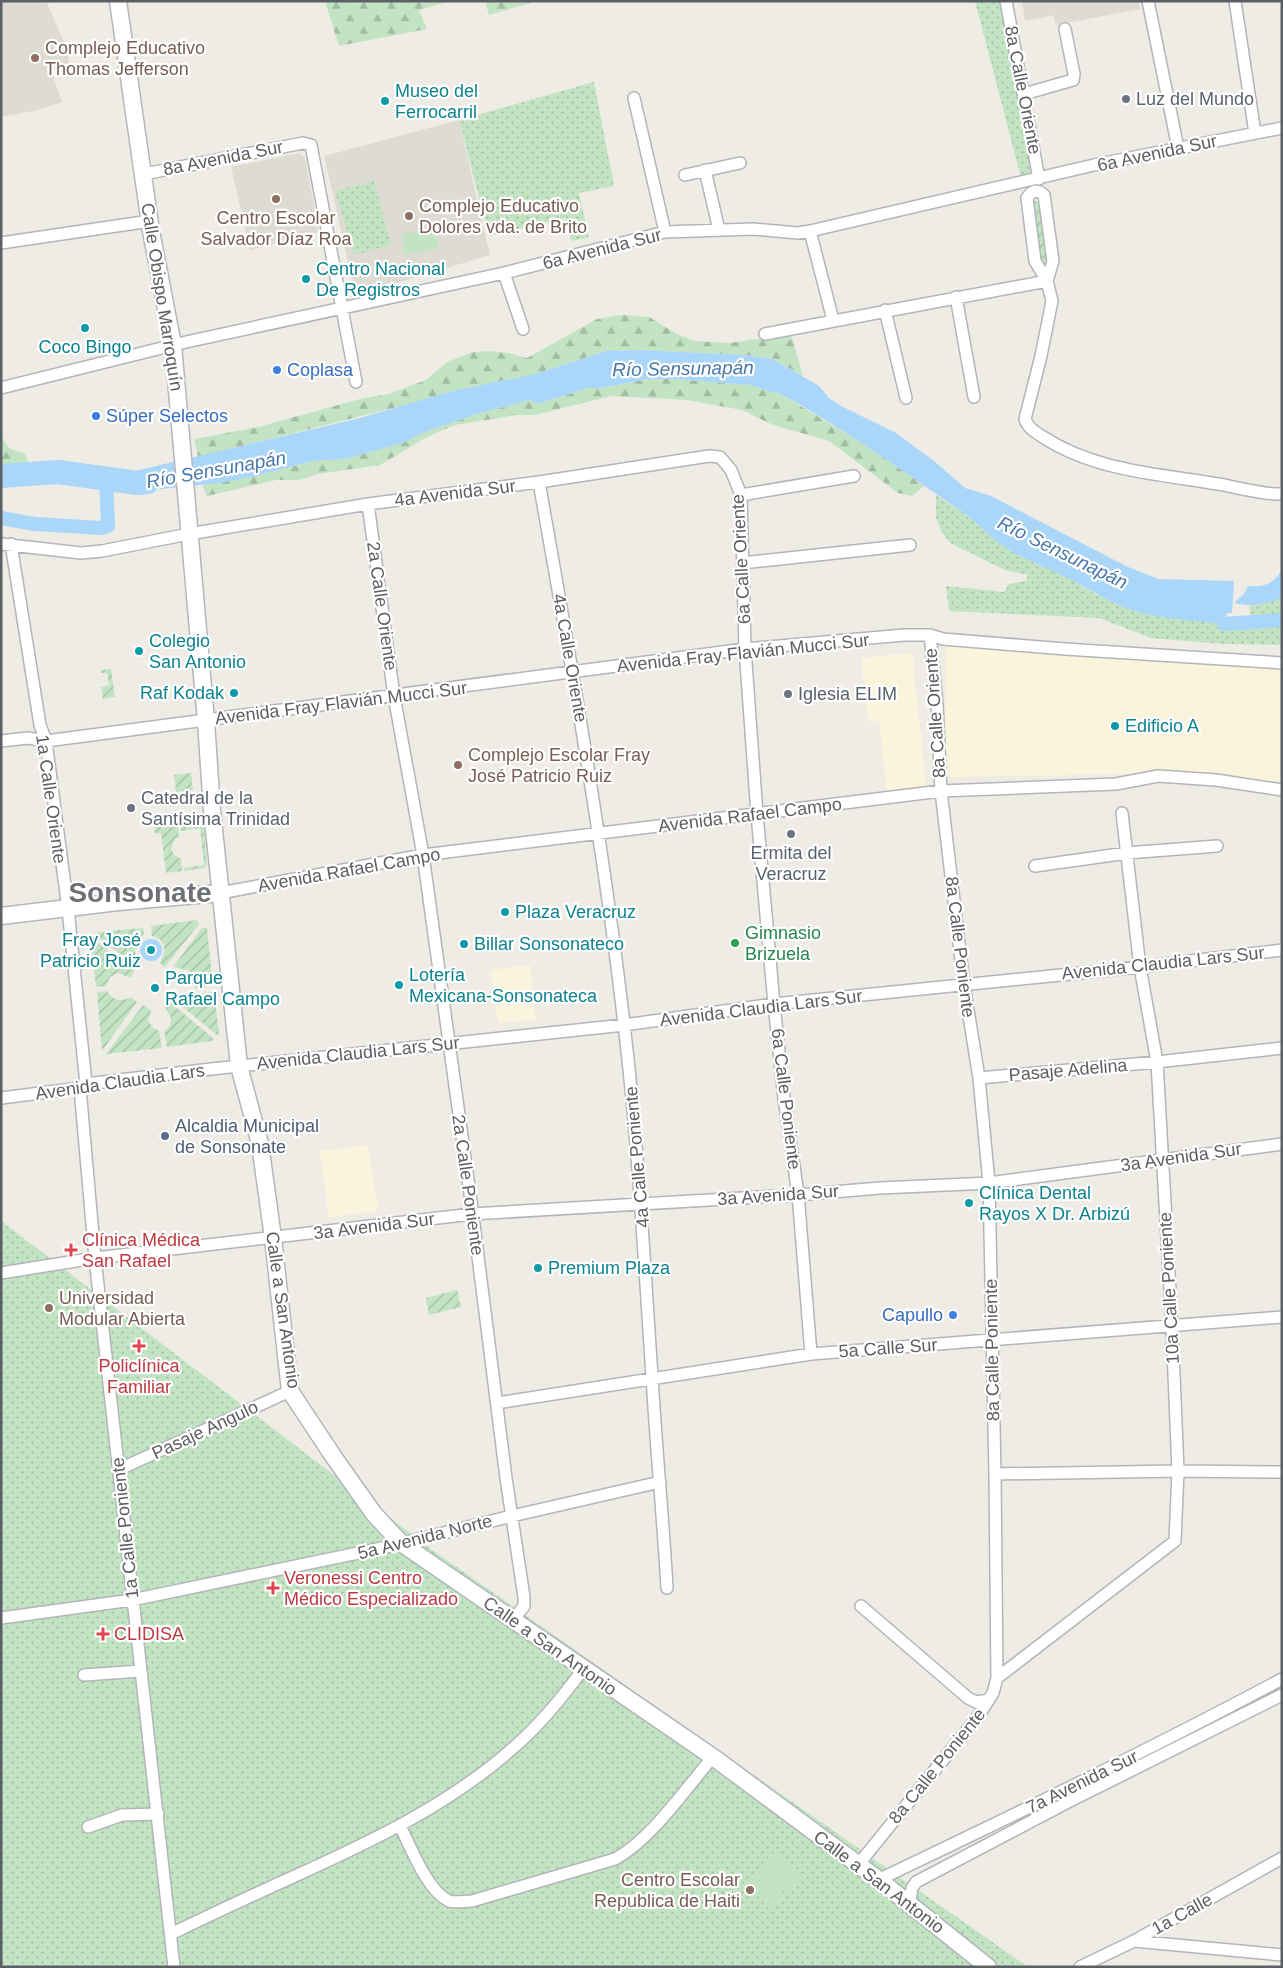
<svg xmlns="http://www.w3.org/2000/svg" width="1283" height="1968" font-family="Arial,sans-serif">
  <defs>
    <pattern id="grass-dots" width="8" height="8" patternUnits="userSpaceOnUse" patternTransform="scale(1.25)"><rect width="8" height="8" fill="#c3e4c3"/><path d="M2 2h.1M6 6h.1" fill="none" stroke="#a2bca2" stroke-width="1.8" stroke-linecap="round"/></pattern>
    <pattern id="forest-firs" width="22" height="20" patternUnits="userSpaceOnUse" patternTransform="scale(1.25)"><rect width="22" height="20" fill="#c3e4c3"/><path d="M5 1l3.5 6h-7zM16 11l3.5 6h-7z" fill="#a2bca2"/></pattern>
    <pattern id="garden-furrows" width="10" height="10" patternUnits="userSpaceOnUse" patternTransform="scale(1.25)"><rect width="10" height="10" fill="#c3e4c3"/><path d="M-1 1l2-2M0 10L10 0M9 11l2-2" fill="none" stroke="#a2bca2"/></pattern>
  </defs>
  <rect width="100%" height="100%" fill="#eeece5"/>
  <path fill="#fbf4dc" d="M946,646L1282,667V782L1201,773L945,777Z
    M912,653L926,786L887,794L879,721L869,722L861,658Z
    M530,965L536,1020L498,1023L491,970Z
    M368,1145L378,1211L329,1217L320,1151Z"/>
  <path fill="#dedbd3" d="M1,1H46L67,49L69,66L51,70L62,102L34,111L1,117Z
    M1022,1H1138L1140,9L1056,25L1054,15L1025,21Z
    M459,120L490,255L367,292L359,291L354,287L324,156Z
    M300,153L305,158L319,232L250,250L231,167Z"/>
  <path fill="url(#grass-dots)" d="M975,1H1001L1037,176L1021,178Z
    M594,82L614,186L579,193L589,237L571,241L565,218L489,236L459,120Z
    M374,181L391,245L354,255L335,191Z
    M936,495L962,512L1013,552L1067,577L1097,595L1138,612L1224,624L1282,620V645L1225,644L1151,638L1099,618L949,611L946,586L1004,592L1009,584L1026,581L1028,575L1005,570L950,543L942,532L936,518Z
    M1282,598V618L1251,620L1249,606L1271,602Z
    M1,1221L431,1549L1028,1967H1Z"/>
  <path fill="url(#forest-firs)" d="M325,1H451L419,10L427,29L339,46Z
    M485,1H537L489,15Z
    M621,315L649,317L677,334L695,341L729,343L791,334L803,376L773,359L746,355L638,350L606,351L535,374L452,391L405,405L198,457L194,439L258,427L360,399L389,394L426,380L447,362L473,352L489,351L509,353L527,358L597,319Z
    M648,379H674L750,385L771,392L779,393L872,449L924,486L912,496L898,493L829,441L773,425L742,410L687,400L611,396L535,415H517L455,425L427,437L380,465L318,474L299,480H276L207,496L202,484L256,476L313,461L345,459L403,443L422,433L480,413L530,400L538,404L588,388H601Z
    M1,436L9,448L25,454L30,466L1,468Z"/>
  <path fill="url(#garden-furrows)" d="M1035,201L1041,203L1049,262L1045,266L1040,263L1033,204Z
    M111,669L115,697L103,699L101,687L109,685L107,673H101V670Z
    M191,773L193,790L176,792L174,775Z
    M203,816L207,864L204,868L184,871L183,868L204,865L200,828L181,831L179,818Z
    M177,818L179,837L175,839L171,848L174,855L181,859L182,871L166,873L161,833H155L154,824L155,821Z
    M197,920L199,924L164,968L160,962C167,951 166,939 152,936L151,926Z
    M143,928L144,935C133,943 132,951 140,962L136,966L96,935L98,932Z
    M202,928H207L213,986L196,988L194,987L193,977L188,970L173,967Z
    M95,940L134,971L131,978L118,973L110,977L106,986L96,987L91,943Z
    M107,991C113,1001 121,1002 131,997L137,1002L102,1051L97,992Z
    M214,992L219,1034L217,1035L173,999L174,997Z
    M170,1002L214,1039L212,1041L167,1047L164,1031L170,1026L171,1018L165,1007Z
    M143,1005L151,1010L148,1020L152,1027L159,1031L162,1048L106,1054Z
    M457,1290L461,1307L429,1315L426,1298Z"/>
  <path fill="#c3e4c3" d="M435,228L439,248L405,255L401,234Z
    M779,1852L802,1881L786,1894L763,1866Z
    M762,1867L785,1896L769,1909L746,1881Z"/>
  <path fill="#aad6f9" d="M638,350L746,355L773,359L819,386L829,398L841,406L896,433L934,461L965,488L991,496L1126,566L1158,579L1234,581L1232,613H1227L1224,624C1196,621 1165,619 1138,612C1112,605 1090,589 1066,577C1049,569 1031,562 1014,553C994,542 979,524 961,511C901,470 843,428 779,393L771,392L750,385L674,379H648L601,388H588L538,404L530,400L480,413L422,433L403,443L345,459L313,461L256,476L220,483L132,492L117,480L122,474L360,418L452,391L535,374L606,351Z
    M1282,568V598C1264,605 1253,607 1234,603L1244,594L1248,586C1263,588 1277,583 1282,568Z
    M140 950a11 11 0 1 1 22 0a11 11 0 1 1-22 0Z"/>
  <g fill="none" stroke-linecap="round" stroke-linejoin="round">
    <path stroke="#aad6f9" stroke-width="14" d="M1,518L34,524L102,528L108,526L106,479
      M1224,624L1282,620"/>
    <path stroke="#aad6f9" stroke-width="24" d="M1,476L58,472L138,483L148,482"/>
    <defs>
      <path id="street" d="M1006,1L1039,179
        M1148,1L1178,148
        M1235,1L1255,133
        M1024,94L1073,80L1074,74L1065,29
        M634,98L665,232
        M705,170L719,230
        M144,174L303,143L311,145L356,382
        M685,175L740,163
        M1035,191L1031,193L1027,198L1035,261L1047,281L1052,301L1041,356L1025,419C1028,428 1035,432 1043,437C1095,471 1159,474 1218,484C1236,487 1264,495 1282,494
        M810,231L833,320
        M1,243L150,221
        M504,273L523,329
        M956,297L974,397
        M885,310L906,398
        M765,334L1047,281L1053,261L1044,195L1040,192L1035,191
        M1,388L186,342L504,273L665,232L753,229L798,233L810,231L1094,165L1282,128
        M539,482C571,662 603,843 624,1024C638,1141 644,1259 652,1376C656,1447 663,1517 667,1588
        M741,495L854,476
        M368,504L394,696L423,855L471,1201L506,1478L524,1597V1606L513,1620
        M1,544L81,553L102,551L189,534L368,504L539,482L709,456L720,457L731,470L741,495L745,649L757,814L774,1004L784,1098L798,1194L811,1354
        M11,544L40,725L46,741L68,909L86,1084
        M742,563L910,545
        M1,741L28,738L46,741L745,649L904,635H930L943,639L1065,649L1282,663
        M1035,866L1127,853L1217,846
        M220,893L423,855L941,791L1116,784L1158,776L1216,780L1282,790
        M979,1078L1157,1062L1282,1048
        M80,1088L95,1258L174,1967
        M1,1098L80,1088L86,1084L211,1069L624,1025L774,1004L1140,967L1282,950
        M1,1273L95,1258L472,1214L809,1194L880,1188L989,1183L1282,1144
        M497,1403L811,1354L1282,1317
        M120,1469L290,1391
        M995,1474L1178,1471L1282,1472
        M861,1606L968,1698L976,1702L989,1700
        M1,1618L132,1600L387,1547L512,1516L660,1482
        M84,1675L141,1671
        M997,1678L1175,1541L1178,1471L1172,1326L1157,1062L1140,967L1122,813
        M400,1826C411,1847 427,1891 449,1901C454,1903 465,1901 472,1901L615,1859C651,1840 685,1789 713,1757
        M88,1827L122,1815L158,1814
        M858,1865L977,1718L993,1693L997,1678L995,1474L989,1183L979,1078L964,985L941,791L937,704L930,635
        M878,1880C1014,1815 1149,1750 1282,1679
        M909,1905L912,1888L916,1882L1070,1801L1282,1695
        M171,1934C212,1914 253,1895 295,1876C372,1841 449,1805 513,1748C540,1725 562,1698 583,1669
        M1134,1941L1282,1955
        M1080,1967L1134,1941L1282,1858"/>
      <path id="secondary" d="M118,1L151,231L173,345L206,721L212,811L239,1066L260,1144L273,1238L290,1391L333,1456L374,1514L401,1543L713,1757L883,1883L988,1967
        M1,916L118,902L220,893"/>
    </defs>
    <use href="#street" stroke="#b2b5b9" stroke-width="14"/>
    <use href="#secondary" stroke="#b3b7bb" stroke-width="19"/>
    <use href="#street" stroke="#fff" stroke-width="11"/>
    <use href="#secondary" stroke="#fff" stroke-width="16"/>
  </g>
  <g fill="#8d6e63" stroke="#fff" stroke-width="2">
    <circle cx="35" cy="58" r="5"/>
    <circle cx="276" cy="199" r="5"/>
    <circle cx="409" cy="216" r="5"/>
    <circle cx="458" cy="765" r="5"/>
    <circle cx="49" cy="1308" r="5"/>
    <circle cx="750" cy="1890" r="5"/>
  </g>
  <g fill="#6b7280" stroke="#fff" stroke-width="2">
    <circle cx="1126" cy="99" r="5"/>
    <circle cx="788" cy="694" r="5"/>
    <circle cx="131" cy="808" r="5"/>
    <circle cx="791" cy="834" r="5"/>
  </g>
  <g fill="#0f9aa8" stroke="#fff" stroke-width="2">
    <circle cx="385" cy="101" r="5"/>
    <circle cx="306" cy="279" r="5"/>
    <circle cx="85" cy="328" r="5"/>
    <circle cx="139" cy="651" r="5"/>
    <circle cx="234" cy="693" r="5"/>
    <circle cx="1115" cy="726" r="5"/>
    <circle cx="505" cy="912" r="5"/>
    <circle cx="464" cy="944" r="5"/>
    <circle cx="151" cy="950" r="5"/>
    <circle cx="399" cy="985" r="5"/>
    <circle cx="155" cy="988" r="5"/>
    <circle cx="969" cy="1203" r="5"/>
    <circle cx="538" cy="1268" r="5"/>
  </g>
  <g fill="#3f7fe0" stroke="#fff" stroke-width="2">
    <circle cx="277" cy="370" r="5"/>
    <circle cx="96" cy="416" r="5"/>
    <circle cx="953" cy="1315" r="5"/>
  </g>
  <circle fill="#2e9e5b" stroke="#fff" stroke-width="2" cx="735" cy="943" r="5"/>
  <circle fill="#5c6f8a" stroke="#fff" stroke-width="2" cx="165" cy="1136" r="5"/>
  <g fill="#e0444e" stroke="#fff" stroke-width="2">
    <path d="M68.5 1242.5h5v5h5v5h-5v5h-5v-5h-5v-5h5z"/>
    <path d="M136.5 1338.5h5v5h5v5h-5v5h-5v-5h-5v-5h5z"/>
    <path d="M270.5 1580.5h5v5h5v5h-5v5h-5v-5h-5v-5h5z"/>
    <path d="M100.5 1626.5h5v5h5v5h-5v5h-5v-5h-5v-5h5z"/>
  </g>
  <g text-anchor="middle" stroke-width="4.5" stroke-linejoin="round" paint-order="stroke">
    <g font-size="18" fill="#785e54" stroke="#fff" text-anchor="start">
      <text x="45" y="54">Complejo Educativo<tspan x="45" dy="21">Thomas Jefferson</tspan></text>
      <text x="419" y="212">Complejo Educativo<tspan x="419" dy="21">Dolores vda. de Brito</tspan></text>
      <text x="276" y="224" text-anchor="middle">Centro Escolar<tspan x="276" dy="21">Salvador Díaz Roa</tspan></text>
      <text x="468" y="761">Complejo Escolar Fray<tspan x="468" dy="21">José Patricio Ruiz</tspan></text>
      <text x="59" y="1304">Universidad<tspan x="59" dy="21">Modular Abierta</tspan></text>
      <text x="740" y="1886" text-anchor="end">Centro Escolar<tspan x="740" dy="21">Republica de Haiti</tspan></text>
    </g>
    <g font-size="18" fill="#5c6064" stroke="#fff">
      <text transform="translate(1023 90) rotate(79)" y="6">8a Calle Oriente</text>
      <text transform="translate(1157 153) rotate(-12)" y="6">6a Avenida Sur</text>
      <text transform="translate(223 158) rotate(-11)" y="6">8a Avenida Sur</text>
      <text transform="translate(602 249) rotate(-14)" y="6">6a Avenida Sur</text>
      <text transform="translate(162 297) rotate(81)" y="6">Calle Obispo Marroquín</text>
      <text transform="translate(455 493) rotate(-7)" y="6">4a Avenida Sur</text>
      <text transform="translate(741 559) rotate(-93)" y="6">6a Calle Oriente</text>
      <text transform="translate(382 606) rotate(82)" y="6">2a Calle Oriente</text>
      <text transform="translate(743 653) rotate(-6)" y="6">Avenida Fray Flavián Mucci Sur</text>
      <text transform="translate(570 658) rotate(80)" y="6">4a Calle Oriente</text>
      <text transform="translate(341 703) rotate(-7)" y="6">Avenida Fray Flavián Mucci Sur</text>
      <text transform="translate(935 713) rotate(-94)" y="6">8a Calle Oriente</text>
      <text transform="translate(51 799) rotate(82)" y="6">1a Calle Oriente</text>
      <text transform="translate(750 815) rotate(-7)" y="6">Avenida Rafael Campo</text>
      <text transform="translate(349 870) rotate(-10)" y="6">Avenida Rafael Campo</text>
      <text transform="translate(960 947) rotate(83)" y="6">8a Calle Poniente</text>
      <text transform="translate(1163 963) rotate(-6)" y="6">Avenida Claudia Lars Sur</text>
      <text transform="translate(761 1008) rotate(-7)" y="6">Avenida Claudia Lars Sur</text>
      <text transform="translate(358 1053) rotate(-6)" y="6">Avenida Claudia Lars Sur</text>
      <text transform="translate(1068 1070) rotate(-5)" y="6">Pasaje Adelina</text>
      <text transform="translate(120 1082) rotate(-8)" y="6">Avenida Claudia Lars</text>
      <text transform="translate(786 1099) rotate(83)" y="6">6a Calle Poniente</text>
      <text transform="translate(637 1157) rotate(-95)" y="6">4a Calle Poniente</text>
      <text transform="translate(1181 1157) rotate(-8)" y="6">3a Avenida Sur</text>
      <text transform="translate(468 1185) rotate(82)" y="6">2a Calle Poniente</text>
      <text transform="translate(778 1195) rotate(-4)" y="6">3a Avenida Sur</text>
      <text transform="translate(374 1226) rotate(-7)" y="6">3a Avenida Sur</text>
      <text transform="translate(1169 1288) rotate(-93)" y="6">10a Calle Poniente</text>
      <text transform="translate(283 1310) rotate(82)" y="6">Calle a San Antonio</text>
      <text transform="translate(888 1348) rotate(-4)" y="6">5a Calle Sur</text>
      <text transform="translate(992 1350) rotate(-91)" y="6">8a Calle Poniente</text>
      <text transform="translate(205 1430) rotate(-25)" y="6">Pasaje Angulo</text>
      <text transform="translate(125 1528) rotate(-96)" y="6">1a Calle Poniente</text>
      <text transform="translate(425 1537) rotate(-14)" y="6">5a Avenida Norte</text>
      <text transform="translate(550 1646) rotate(35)" y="6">Calle a San Antonio</text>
      <text transform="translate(937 1766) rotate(-51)" y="6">8a Calle Poniente</text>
      <text transform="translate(1082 1782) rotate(-26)" y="6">7a Avenida Sur</text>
      <text transform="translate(879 1882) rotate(37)" y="6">Calle a San Antonio</text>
      <text transform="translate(1182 1914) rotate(-29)" y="6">1a Calle</text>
    </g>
    <g font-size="18" fill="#0d838f" stroke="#fff" text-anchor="start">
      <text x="395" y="97">Museo del<tspan x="395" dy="21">Ferrocarril</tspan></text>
      <text x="316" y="275">Centro Nacional<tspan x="316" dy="21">De Registros</tspan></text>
      <text x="85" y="353" text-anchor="middle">Coco Bingo</text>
      <text x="149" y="647">Colegio<tspan x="149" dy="21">San Antonio</tspan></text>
      <text x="224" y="699" text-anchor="end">Raf Kodak</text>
      <text x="1125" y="732">Edificio A</text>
      <text x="515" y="918">Plaza Veracruz</text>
      <text x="141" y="946" text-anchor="end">Fray José<tspan x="141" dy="21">Patricio Ruiz</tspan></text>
      <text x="474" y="950">Billar Sonsonateco</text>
      <text x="409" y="981">Lotería<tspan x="409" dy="21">Mexicana-Sonsonateca</tspan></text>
      <text x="165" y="984">Parque<tspan x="165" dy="21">Rafael Campo</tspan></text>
      <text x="979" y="1199">Clínica Dental<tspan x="979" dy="21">Rayos X Dr. Arbizú</tspan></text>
      <text x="548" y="1274">Premium Plaza</text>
    </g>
    <g font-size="18" fill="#5b616d" stroke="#fff" text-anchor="start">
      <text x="1136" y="105">Luz del Mundo</text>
      <text x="798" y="700">Iglesia ELIM</text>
      <text x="141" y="804">Catedral de la<tspan x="141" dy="21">Santísima Trinidad</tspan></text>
      <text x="791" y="859" text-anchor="middle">Ermita del<tspan x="791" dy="21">Veracruz</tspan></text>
    </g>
    <g font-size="18" fill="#366cbe" stroke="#fff" text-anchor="start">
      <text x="287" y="376">Coplasa</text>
      <text x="106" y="422">Súper Selectos</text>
      <text x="943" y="1321" text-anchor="end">Capullo</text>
    </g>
    <g font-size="18" fill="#27864d" stroke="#fff" text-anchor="start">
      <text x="745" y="939">Gimnasio<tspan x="745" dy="21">Brizuela</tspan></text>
    </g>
    <g font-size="18" fill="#4e5e75" stroke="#fff" text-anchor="start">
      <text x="175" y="1132">Alcaldia Municipal<tspan x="175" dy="21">de Sonsonate</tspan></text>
    </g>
    <g font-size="18" fill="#be3a42" stroke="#fff" text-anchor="start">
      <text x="82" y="1246">Clínica Médica<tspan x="82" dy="21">San Rafael</tspan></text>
      <text x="139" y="1372" text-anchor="middle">Policlínica<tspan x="139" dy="21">Familiar</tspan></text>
      <text x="284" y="1584">Veronessi Centro<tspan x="284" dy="21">Médico Especializado</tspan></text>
      <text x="114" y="1640">CLIDISA</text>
    </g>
    <g font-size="19" font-style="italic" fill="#4878aa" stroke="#fff">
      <text transform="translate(683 368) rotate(-1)" y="7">Río Sensunapán</text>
      <text transform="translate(216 469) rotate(-10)" y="7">Río Sensunapán</text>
      <text transform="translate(1063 552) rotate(26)" y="7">Río Sensunapán</text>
    </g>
    <g font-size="28" font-weight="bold" fill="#6e7276" stroke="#fff">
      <text x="140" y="902">Sonsonate</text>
    </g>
  </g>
  <rect width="1283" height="1968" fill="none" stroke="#5c6064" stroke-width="5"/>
</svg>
